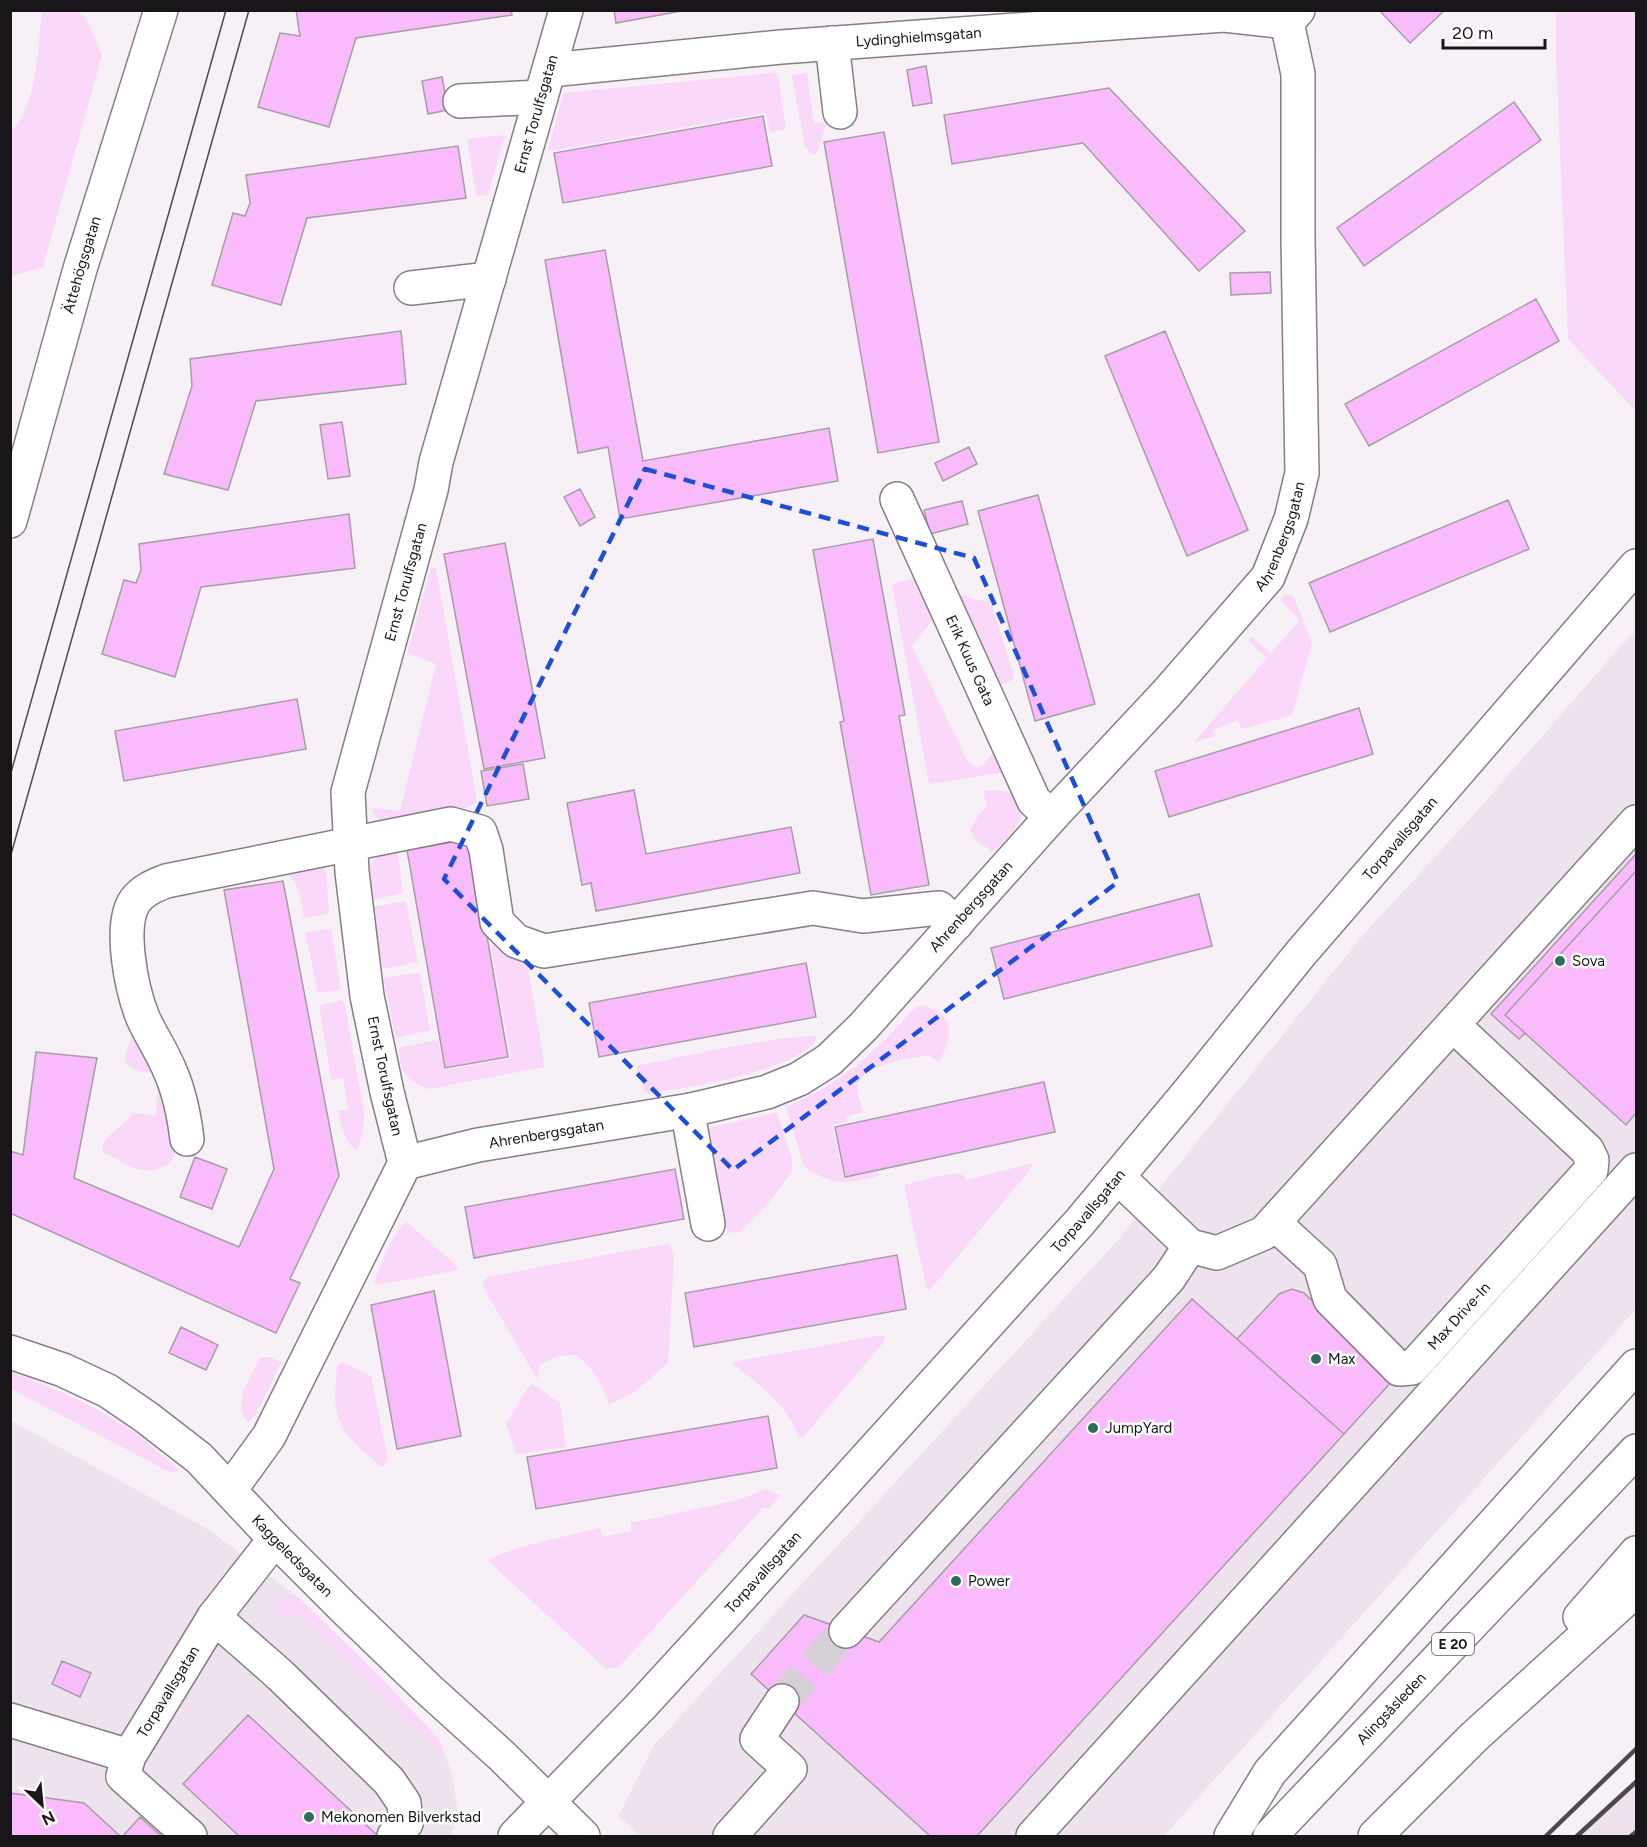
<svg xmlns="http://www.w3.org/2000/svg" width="1647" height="1847" font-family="Figtree,sans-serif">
  <rect width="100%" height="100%" fill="#f7f1f7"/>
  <path fill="#eee2ee" d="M1636,631V1309L1164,1836H640L619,1816L655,1744L1118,1240L1363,935L1469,820L1619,648Z
    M10,1420L211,1531L301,1600L378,1675L440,1740L452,1774L458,1813L451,1836H11Z
    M1636,1780V1836H1578Z"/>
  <path fill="#f9d8fa" d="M43,10L77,11L86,18L102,55L43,267L11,276V131C32,111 36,71 39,43C40,32 40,21 43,10Z
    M1556,11H1636V411L1568,339L1556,56Z
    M807,72L814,124L827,122L817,153L815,155L805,148L792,76Z
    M773,73L778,74L786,129L770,132L766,113L551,151L548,149L564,93Z
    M505,135L488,195L479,196L476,193L467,139Z
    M431,567L436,568L477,801L470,807L386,823L380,822L372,811L374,808L400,811L436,664L409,654L408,650Z
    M914,578L932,613L933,619L912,646L968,762L977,768L983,765L994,751L1006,772L929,784L892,584Z
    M951,590L973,599L991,602L1013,673V680L997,686Z
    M1284,595H1291L1294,597L1312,643L1293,712L1287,717L1241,729L1238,720L1213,730L1215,736L1194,742L1267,658L1248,641L1252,637L1271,653L1299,621C1295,611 1283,607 1281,598Z
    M997,790L1016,793C1032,818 1009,837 991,853L989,849L976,841L970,829L980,813L987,807L983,791Z
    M397,847L403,893L372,900C364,867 366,859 397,847Z
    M323,866L326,872L329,910L327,914L304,918C301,900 301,885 286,873Z
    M406,901L418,962L383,969L373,909L374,907Z
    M331,929L341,990L318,993L305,932Z
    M492,934L527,963L543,1055L544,1067L429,1089C405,1080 401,1073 398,1049L401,1047L438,1040L445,1070L511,1058L492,953Z
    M417,973L420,974L430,1030L396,1038L383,978Z
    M341,1000L345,1004C348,1024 352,1044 355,1064C361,1094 371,1123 356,1151C344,1140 341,1126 338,1111L348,1109L343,1078L331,1080L320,1011L321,1005Z
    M923,1005C958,1018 952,1034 940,1061L938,1062L930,1056C914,1056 863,1065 858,1084C856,1092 861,1104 863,1112L846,1117L848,1122L832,1125L844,1178L878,1171L879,1176C846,1184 833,1186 804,1167L786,1107C843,1082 871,1056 912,1011L917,1007Z
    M133,1034L156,1072C142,1073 135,1072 125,1062V1055Z
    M813,1036L817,1038C804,1069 677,1091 645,1093L636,1066C695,1055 754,1039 813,1036Z
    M163,1082L177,1146L171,1162C145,1180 129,1166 105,1153L102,1150C102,1136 125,1125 133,1113L156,1116L158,1086Z
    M777,1112L792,1159V1172L767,1205L740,1232L732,1233L724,1227L708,1128Z
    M1033,1163L1026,1175L929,1291L927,1290L904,1185L933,1177L962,1173L967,1180Z
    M407,1222L457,1266L458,1270L382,1284L374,1283C379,1268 394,1229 407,1222Z
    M665,1244L670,1245L674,1256L668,1363L636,1391L609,1405C603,1385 593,1367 576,1355L557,1356L540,1365L537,1379L483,1287V1282L487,1277Z
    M875,1336H885L884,1342L803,1437H799C786,1404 761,1386 734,1365L733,1362Z
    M261,1357H270L281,1362L257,1413L248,1423C230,1402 251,1377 261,1357Z
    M342,1362L371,1376L388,1459L382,1467C351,1440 331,1429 336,1383C337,1374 334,1367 342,1362Z
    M11,1372C53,1388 95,1405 132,1431C149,1443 164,1457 179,1470L178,1471L172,1473L160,1467L11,1389Z
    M533,1384L560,1403L566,1447L516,1454L506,1424L528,1387Z
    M766,1489L780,1495L769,1508H763L618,1668L606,1669L487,1560C523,1544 562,1537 600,1528L603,1537L631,1531V1523L738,1500Z
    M285,1595H294L301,1600L378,1675L439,1740L445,1758L305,1619L283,1615L279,1617L275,1615L273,1609L279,1599Z"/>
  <path fill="#f9bbfb" stroke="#a59fa5" stroke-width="1.5" d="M296,10H511L512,15L356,38L329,127L258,107L280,33L300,36Z
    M614,10H687L616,23Z
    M1379,10H1445L1410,43Z
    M926,66L932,103L913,106L907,70Z
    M442,77L448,110L428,114L422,81Z
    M1109,88L1245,231L1199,271L1083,143L952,164L944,115Z
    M1514,102L1541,140L1364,266L1337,228Z
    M763,116L772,166L563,203L554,153Z
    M884,132L939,442L878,453L824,142Z
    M458,146L466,198L307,218L281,305L212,285L233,213L245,216L250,203L246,175Z
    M605,250L643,461L829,428L838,481L620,519L608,447L578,453L545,260Z
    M1270,272L1271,293L1231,295L1230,273Z
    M1536,299L1559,341L1369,446L1345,404Z
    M401,331L406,384L256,401L228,490L164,474L192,386L190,359Z
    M1165,331L1248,530L1187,556L1105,356Z
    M342,422L350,476L328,479L320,425Z
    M969,447L977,464L943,481L935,463Z
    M580,489L595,517L580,526L564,497Z
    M1038,495L1095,704L1035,721L978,511Z
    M1508,500L1529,549L1330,632L1309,583Z
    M962,501L968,524L930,534L924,510Z
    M349,514L355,568L201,587L175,677L102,654L124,580L136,583L141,570L139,544Z
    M873,539L905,715L899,716L929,885L871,895L840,722L844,721L813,550Z
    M505,543L545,758L484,769L444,554Z
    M297,699L306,749L124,781L115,731Z
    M1359,708L1373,754L1169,817L1155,771Z
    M523,764L529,799L487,806L481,771Z
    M634,790L646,854L791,827L800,873L596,911L591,883L582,885L567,803Z
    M470,839L508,1057L445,1068L407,850Z
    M1636,854V871L1505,1015L1525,1033L1519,1039L1491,1014Z
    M1636,871V1113L1626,1125L1505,1015Z
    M283,881L339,1176L290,1279L300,1283L276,1333L10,1213V1151L23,1155L36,1052L97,1058L74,1178L239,1247L274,1169L224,890Z
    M1199,894L1212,946L1004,999L991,948Z
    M806,963L816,1017L599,1057L589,1003Z
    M1044,1082L1055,1132L845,1177L835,1127Z
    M195,1157L227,1169L212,1209L180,1197Z
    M675,1169L684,1219L474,1258L465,1207Z
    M897,1255L906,1309L694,1347L685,1293Z
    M1292,1289L1304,1293L1394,1379L1344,1434L1237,1339L1279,1294Z
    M434,1291L461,1436L397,1449L371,1305Z
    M1192,1299L1344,1434L977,1836H930L751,1674L804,1615L879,1642Z
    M181,1327L218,1345L206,1370L169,1353Z
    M768,1416L777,1468L536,1509L527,1457Z
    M62,1661L91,1673L80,1697L52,1684Z
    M248,1715L378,1836H239L183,1784Z
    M10,1793L84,1803L119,1835L117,1836H10Z
    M140,1817L161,1836H123Z"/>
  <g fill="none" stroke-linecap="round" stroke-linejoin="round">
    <path stroke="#d6d0d6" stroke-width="33" stroke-dasharray="33 16" stroke-linecap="butt" d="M782,1701L846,1631"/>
    <defs>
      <g id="minor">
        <path d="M832,43L840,112"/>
        <path id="s1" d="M550,70L781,47L1224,15L1287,22"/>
        <path d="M460,101L541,97"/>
        <path d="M411,288L489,279"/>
        <path id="s2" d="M897,499L1034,801L1052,816"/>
        <path id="s3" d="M10,521L80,269L161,10"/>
        <path d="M691,1110L690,1125L708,1224"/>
        <path d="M187,1139C184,1115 180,1093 170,1071C163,1053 151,1036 143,1018C132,991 118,926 135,901C143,890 154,886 166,881L451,824L480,832L486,850L497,922L516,941L544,951L813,908L863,916L939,908L956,924"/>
        <path id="s4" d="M405,1163L387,1092L367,996L352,872L348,792L431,490L436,462L566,10"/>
        <path d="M1118,1177L1190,1246L1217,1253L1264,1233L1636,822"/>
        <path id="s5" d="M1274,1223L1320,1265L1330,1299L1399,1369L1412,1368L1591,1170L1592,1160L1587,1150L1453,1025"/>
        <path id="s6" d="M10,1352L63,1370L108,1391L146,1417L199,1458L275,1539L345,1609L428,1689L503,1757L583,1836"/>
        <path id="s7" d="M230,1490L269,1436L405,1163L478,1145L691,1110L767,1092L799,1079L829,1060L863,1027L1052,816L1167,693L1268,577L1291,519L1302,473L1298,239V74L1287,22L1298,10"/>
        <path d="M214,1617L280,1675L389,1781L404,1803L406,1823L394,1836"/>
        <path d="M846,1631L1169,1278L1190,1246"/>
        <path d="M10,1720L129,1756"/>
        <path id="s8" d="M190,1836L123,1776L129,1756L214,1617L275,1539"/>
        <path id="s9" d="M515,1836L641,1706L729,1610L1079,1223L1187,1094L1301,953L1636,566"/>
        <path d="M730,1836L790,1769L757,1739L782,1701"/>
        <path d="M1033,1836L1636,1170"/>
      </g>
      <g id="highway">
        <path d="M1580,1617L1636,1553"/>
        <path d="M1231,1836L1270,1772L1636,1366"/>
        <path id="s10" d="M1270,1836L1636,1451"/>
        <path d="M1375,1836L1474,1737L1636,1590"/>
      </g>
    </defs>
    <use href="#minor" stroke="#857f85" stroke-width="36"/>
    <use href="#highway" stroke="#857f85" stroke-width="36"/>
    <use href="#minor" stroke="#fff" stroke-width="33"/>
    <use href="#highway" stroke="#fff" stroke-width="33"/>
    <path stroke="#4c4a4c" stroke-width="1.5" d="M10,776L226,10
      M10,858L249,10"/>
    <path stroke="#4c4a4c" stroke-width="4.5" d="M1546,1836L1636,1749
      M1577,1836L1636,1782
      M1631,1836L1636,1832"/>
  </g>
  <path fill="none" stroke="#1d4ed8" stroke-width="4.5" stroke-dasharray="12 8" stroke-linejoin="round" d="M645,469L974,558L1118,882L733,1170L444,879Z"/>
  <g fill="#2b6e5e" stroke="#fff" stroke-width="2">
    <circle cx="1560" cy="961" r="6"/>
    <circle cx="1316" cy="1359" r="6"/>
    <circle cx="1093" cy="1428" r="6"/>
    <circle cx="956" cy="1581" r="6"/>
    <circle cx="309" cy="1817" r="6"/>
  </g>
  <g text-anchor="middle" stroke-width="5" stroke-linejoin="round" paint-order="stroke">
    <rect fill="#fff" stroke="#5d5c5d" stroke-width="1.5" x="1432" y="1633" width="42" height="22" rx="4.5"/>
    <g font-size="14" font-weight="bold" fill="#181618">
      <text x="1453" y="1649">E 20</text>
    </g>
    <g font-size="15" fill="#181618" stroke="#fff">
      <text dy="5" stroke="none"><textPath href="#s1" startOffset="370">Lydinghielmsgatan</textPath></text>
      <text dy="5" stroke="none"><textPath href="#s4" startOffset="1080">Ernst Torulfsgatan</textPath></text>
      <text dy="5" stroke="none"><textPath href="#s3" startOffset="266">Ättehögsgatan</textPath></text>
      <text dy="5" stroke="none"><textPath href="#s7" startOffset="1506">Ahrenbergsgatan</textPath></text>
      <text dy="5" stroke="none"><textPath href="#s4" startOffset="594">Ernst Torulfsgatan</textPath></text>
      <text dy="5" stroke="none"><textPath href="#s2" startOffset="177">Erik Kuus Gata</textPath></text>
      <text dy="5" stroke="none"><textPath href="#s9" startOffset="1334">Torpavallsgatan</textPath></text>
      <text dy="5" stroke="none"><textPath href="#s7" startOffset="1020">Ahrenbergsgatan</textPath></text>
      <text transform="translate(385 1076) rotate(78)" y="5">Ernst Torulfsgatan</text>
      <text dy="5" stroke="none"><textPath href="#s7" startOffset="516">Ahrenbergsgatan</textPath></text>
      <text dy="5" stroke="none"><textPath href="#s9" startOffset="848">Torpavallsgatan</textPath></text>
      <text dy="5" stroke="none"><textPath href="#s5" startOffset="279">Max Drive-In</textPath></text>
      <text dy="5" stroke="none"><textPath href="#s6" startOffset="354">Kaggeledsgatan</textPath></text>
      <text dy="5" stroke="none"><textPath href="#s9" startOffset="362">Torpavallsgatan</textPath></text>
      <text dy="5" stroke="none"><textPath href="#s8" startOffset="186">Torpavallsgatan</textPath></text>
      <text dy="5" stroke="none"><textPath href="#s10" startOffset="176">Alingsåsleden</textPath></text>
    </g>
    <g font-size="15" fill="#181618" stroke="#fff" text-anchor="start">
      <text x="1572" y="966">Sova</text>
      <text x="1328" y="1364">Max</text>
      <text x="1105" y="1433">JumpYard</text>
      <text x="968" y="1586">Power</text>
      <text x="321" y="1822">Mekonomen Bilverkstad</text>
    </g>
  </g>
  <rect width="1647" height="1847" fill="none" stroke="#181618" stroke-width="24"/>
  <g transform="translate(42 1805) rotate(154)" stroke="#ffffff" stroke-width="4.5" paint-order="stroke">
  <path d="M0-4.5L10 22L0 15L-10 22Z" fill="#181618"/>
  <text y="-9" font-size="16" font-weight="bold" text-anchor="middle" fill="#181618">N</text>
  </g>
  <path d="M1443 39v9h102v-9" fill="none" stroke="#181618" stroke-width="3"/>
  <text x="1452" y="39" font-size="18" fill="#181618" stroke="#ffffff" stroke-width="4.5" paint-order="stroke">20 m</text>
</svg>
